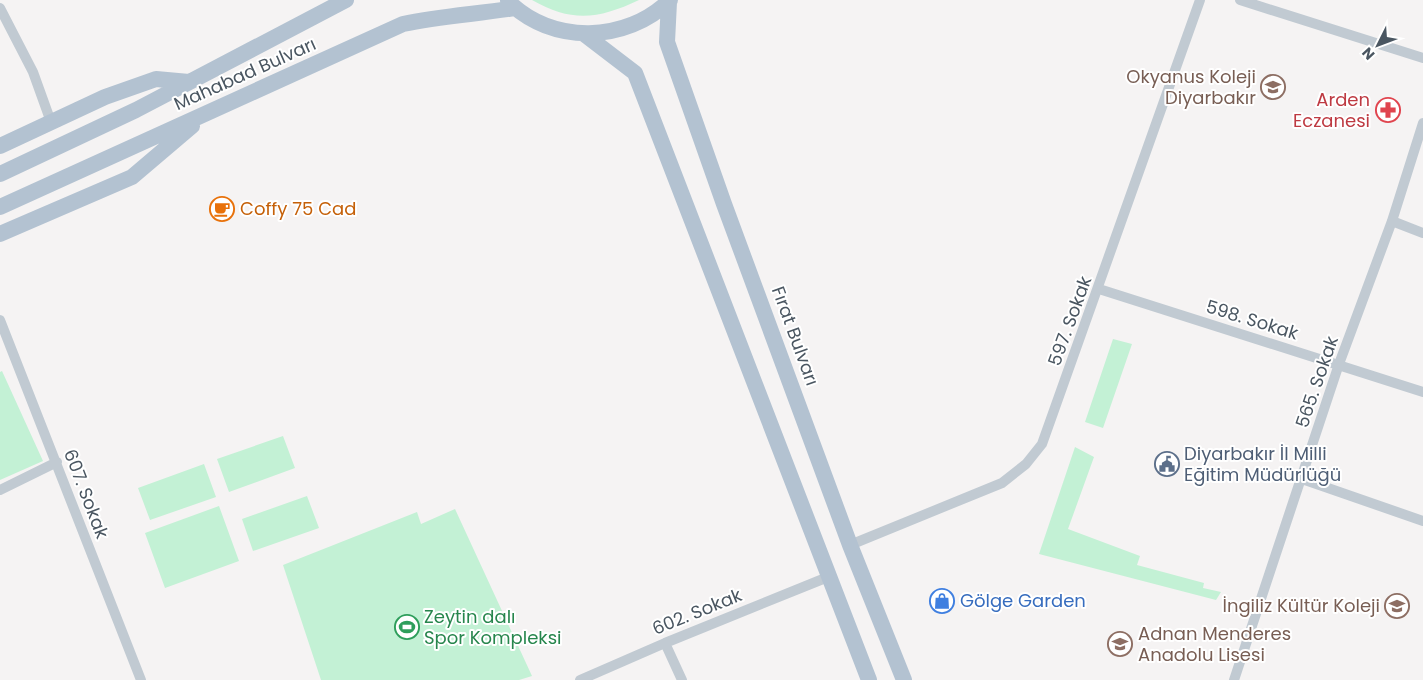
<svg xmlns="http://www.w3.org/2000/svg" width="1423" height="680" font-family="Poppins,sans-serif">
  <rect width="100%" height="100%" fill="#f5f3f3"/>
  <path fill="#c3f1d5" d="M532,0H639C599,19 572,23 532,0Z
    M1113,339L1132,344L1103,428L1085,422Z
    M2,371L43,461L0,480V372Z
    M283,436L295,468L229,492L217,459Z
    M1075,447L1094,457L1068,529L1140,556L1137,565L1204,583L1203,588L1221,592L1216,600L1039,554Z
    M204,464L216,497L150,520L138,488Z
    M307,496L319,528L253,551L242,519Z
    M219,506L239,561L165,588L145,533Z
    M455,509L532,676L519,680H321L283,565L417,512L421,524Z"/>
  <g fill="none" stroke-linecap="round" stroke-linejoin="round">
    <path stroke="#c1cad2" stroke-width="10" d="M1240,0L1423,58
      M0,8L33,72L51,122
      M1392,221L1423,233
      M1099,289L1423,392
      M0,320L141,680
      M1302,479L1423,521
      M0,490L57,462
      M850,545L1002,483L1026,464L1042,444L1200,0
      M665,643L682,680
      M580,680L665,643L828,577
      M1234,680L1339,364L1392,221L1423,123"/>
    <path stroke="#b3c2d1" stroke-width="16" d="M508,1C551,45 627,43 670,0
      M669,2L667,42L724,204L850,545L904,680
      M584,34L635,73L869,680
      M0,146L105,97L156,79L189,82
      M0,174L136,110L346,0
      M0,207L403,24C440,16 478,14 515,8
      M0,234L132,177L192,126"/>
  </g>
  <defs>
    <symbol id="school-ring" viewBox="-11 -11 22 22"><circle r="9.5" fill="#fff" stroke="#8d6e63" stroke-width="1.5"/><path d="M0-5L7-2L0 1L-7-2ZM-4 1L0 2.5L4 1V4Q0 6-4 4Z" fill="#8d6e63"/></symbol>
    <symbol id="pharmacy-ring" viewBox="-11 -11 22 22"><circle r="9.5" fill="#fff" stroke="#e0444e" stroke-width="1.5"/><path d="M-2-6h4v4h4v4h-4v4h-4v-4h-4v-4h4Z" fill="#e0444e"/></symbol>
    <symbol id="cafe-ring" viewBox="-11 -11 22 22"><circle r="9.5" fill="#fff" stroke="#e8710a" stroke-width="1.5"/><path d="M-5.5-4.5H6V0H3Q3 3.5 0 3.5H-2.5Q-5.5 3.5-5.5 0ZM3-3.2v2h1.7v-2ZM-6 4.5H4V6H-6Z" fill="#e8710a"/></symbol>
    <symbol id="civic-ring" viewBox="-11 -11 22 22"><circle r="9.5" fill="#fff" stroke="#5c6f8a" stroke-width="1.5"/><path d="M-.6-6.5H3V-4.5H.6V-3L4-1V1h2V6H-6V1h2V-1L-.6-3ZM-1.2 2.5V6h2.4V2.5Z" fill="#5c6f8a"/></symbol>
    <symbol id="shop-ring" viewBox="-11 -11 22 22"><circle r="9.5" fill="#fff" stroke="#3f7fe0" stroke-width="1.5"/><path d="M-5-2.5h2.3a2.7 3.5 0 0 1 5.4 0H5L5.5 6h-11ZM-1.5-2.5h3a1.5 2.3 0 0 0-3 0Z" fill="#3f7fe0"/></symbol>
    <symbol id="stadium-ring" viewBox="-11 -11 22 22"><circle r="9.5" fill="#fff" stroke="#2e9e5b" stroke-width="1.5"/><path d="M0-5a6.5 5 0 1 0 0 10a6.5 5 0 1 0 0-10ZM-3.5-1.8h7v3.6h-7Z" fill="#2e9e5b"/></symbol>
  </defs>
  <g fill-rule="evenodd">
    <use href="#school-ring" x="1259" y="73" width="28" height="28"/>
    <use href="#pharmacy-ring" x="1374" y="96" width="28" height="28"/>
    <use href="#cafe-ring" x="208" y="195" width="28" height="28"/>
    <use href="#civic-ring" x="1153" y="450" width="28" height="28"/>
    <use href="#shop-ring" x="928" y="587" width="28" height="28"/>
    <use href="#school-ring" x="1383" y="592" width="28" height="28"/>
    <use href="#stadium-ring" x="393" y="613" width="28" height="28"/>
    <use href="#school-ring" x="1106" y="630" width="28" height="28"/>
  </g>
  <g text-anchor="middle" stroke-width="4" stroke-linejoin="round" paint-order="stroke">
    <g font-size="18" fill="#4a5661" stroke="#fff">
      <text transform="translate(245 74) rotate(-24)" y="6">Mahabad Bulvarı</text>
      <text transform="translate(1252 320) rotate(17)" y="6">598. Sokak</text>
      <text transform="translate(1070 321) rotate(-70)" y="6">597. Sokak</text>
      <text transform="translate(795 336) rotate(70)" y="6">Fırat Bulvarı</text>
      <text transform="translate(1317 382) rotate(-71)" y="6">565. Sokak</text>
      <text transform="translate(86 494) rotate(69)" y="6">607. Sokak</text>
      <text transform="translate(697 612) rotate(-22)" y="6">602. Sokak</text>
    </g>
    <g font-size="18" fill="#785e54" stroke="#fff" text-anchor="end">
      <text x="1256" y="83">Okyanus Koleji<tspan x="1256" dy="21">Diyarbakır</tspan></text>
      <text x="1380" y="612">İngiliz Kültür Koleji</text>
      <text x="1138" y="640" text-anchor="start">Adnan Menderes<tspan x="1138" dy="21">Anadolu Lisesi</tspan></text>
    </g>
    <g font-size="18" fill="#be3a42" stroke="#fff" text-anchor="end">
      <text x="1370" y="106">Arden<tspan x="1370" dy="21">Eczanesi</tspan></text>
    </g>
    <g font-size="18" fill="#c56008" stroke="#fff" text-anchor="start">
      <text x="240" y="215">Coffy 75 Cad</text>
    </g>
    <g font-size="18" fill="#4e5e75" stroke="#fff" text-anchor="start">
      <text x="1184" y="460">Diyarbakır İl Milli<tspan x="1184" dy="21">Eğitim Müdürlüğü</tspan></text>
    </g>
    <g font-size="18" fill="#366cbe" stroke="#fff" text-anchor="start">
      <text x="960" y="607">Gölge Garden</text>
    </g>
    <g font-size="18" fill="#27864d" stroke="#fff" text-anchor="start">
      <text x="424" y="623">Zeytin dalı<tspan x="424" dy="21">Spor Kompleksi</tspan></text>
    </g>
  </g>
  <g transform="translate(1378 45) rotate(228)" stroke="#ffffff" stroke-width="4" paint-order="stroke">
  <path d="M0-4L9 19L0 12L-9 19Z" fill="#4a5661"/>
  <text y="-8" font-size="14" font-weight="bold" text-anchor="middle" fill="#4a5661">N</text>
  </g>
</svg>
